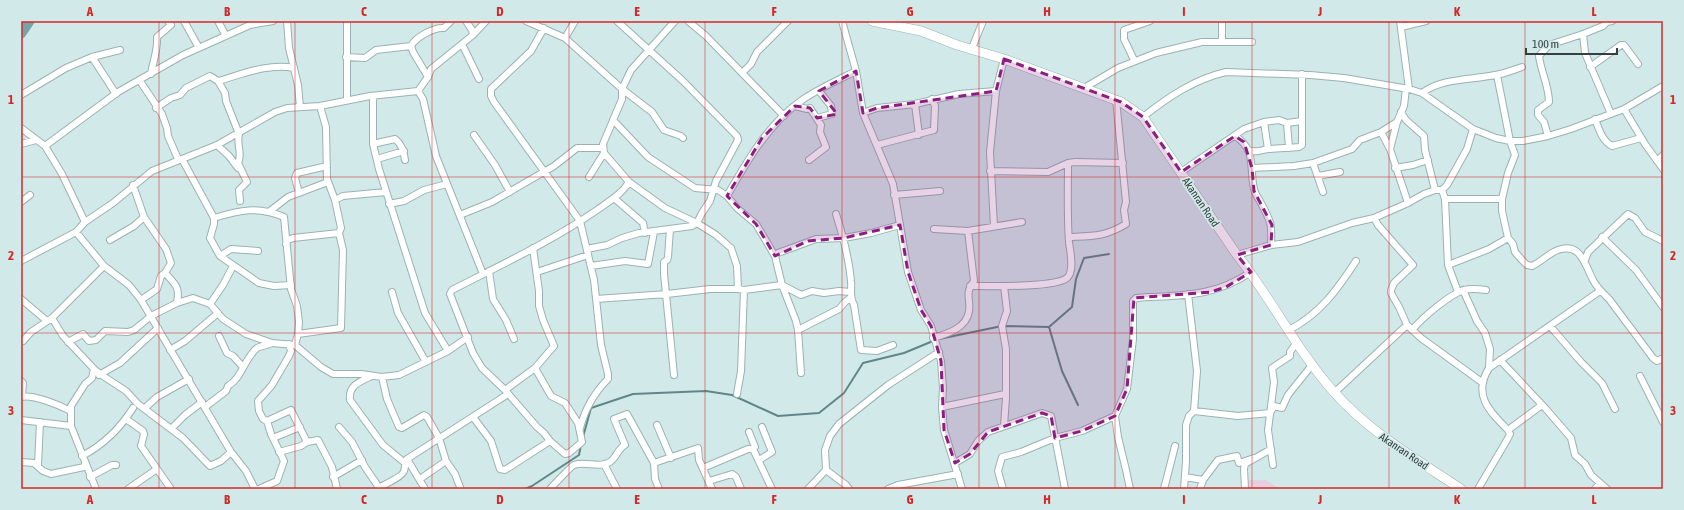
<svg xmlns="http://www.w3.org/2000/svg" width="1684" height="510" font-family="'Asap Condensed',sans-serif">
  <rect width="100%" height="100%" fill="#d1eae9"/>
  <path fill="#e5d0e0" d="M1246,480H1266L1280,489H1247Z"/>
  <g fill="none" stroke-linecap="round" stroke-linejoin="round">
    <path stroke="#608786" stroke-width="2" d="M1049,327L1062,371L1078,405
      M939,339L1002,326L1049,327L1072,307L1076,279L1084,258L1109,254
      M583,437L591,408L633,394L706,391L732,395L778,416L819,413L844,393L863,363L904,353L933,341
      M525,489L532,486L579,455L581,445"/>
    <path stroke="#73a6a5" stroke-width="11" d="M21,33L29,21"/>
    <defs>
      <path id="street" d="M184,21L199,48
        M218,21L226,36
        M287,21L289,48L298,85L300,107
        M347,21V100
        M466,21L472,30L473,35
        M526,21L565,38L622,89L652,112L664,130L681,136L683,138
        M675,21L631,70L622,89V99L603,144L604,153L629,182L665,208L697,223L716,235L731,248L737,266L738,289
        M688,21L706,36L784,116
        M842,21L856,71L863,113L893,184L908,272L921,310L931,326L941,361L943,388L942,407L944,430L962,489
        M1222,21V41
        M1400,21L1409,89
        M1401,27L1426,21
        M544,28L531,51L491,89V96L494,102L580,221L594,280L601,345L608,374V379C594,393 585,409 580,428
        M1583,34L1585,53L1611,114
        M565,38L575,21
        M462,44L479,79
        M972,48L983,21
        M92,57L116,94
        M346,57L365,58L376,50L411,46
        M1134,60L1124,39V30L1150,21
        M1590,67L1621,45H1624L1638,64
        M743,72L751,64L757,52L788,21
        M151,74C153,61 158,50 157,37L171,25L168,21
        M1497,75L1510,141L1515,155L1508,173L1502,199V211L1508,238L1513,244L1515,252L1522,260L1527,265L1532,266C1541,262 1549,253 1558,250C1581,242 1585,265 1593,280C1597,288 1603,293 1609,299L1653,358L1657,361L1663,358
        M428,77L413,52L411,46C416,37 434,27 444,28L451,21
        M140,81L162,114L167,128L168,136L178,159
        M218,81C243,74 268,63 294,68
        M1084,88L1118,68L1156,53L1202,42H1252
        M418,91L423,99L436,156L483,274
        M1422,93C1442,78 1471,80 1495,75C1504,74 1513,70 1522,67
        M21,95L66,68L92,57L120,50
        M373,96V144L379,169L425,313L448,351
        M915,104L919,135
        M795,106L807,109L810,108L821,125L820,132L826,147L809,160
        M156,108L171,98L180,95L186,88L210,76L218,81L225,93L226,101L239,134C236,144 243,154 238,163L247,182L239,190L240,201
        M1624,109L1645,144L1663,169
        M1401,112L1406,120L1424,136L1425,150L1435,190
        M863,113L877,108L915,104L959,94L996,91
        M1143,117C1168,97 1195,79 1226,72L1310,75L1344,78L1409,89L1422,93L1473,129L1496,138L1510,141H1523L1548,136L1571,129L1624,109L1663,86
        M817,118L832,114L831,106L819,91
        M1595,119C1599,129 1602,141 1612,146L1641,138
        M613,120L648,157L695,188L718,190L727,196L738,209L756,224L775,256L782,285L796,321L798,330L801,373
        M1264,122L1268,149
        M1287,123L1289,148
        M21,128L45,146L62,174L85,222
        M1381,132L1390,149L1408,203
        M474,135L495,165L510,192
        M1235,136C1257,150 1249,168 1254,189C1255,194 1259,199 1261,203C1271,222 1272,223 1271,245
        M1548,136L1544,122L1538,115V110L1549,102C1549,86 1541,72 1539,56L1549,45L1583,34L1603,26L1607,22L1612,21
        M21,144L36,140
        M373,144L395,139C402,144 404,152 405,160
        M217,145L229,156L238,168
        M877,145L934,130L935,106L932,99
        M45,146L118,92L183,55L250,25L273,21
        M1390,149L1397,122L1404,106L1406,88
        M1248,150C1256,154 1262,149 1270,149C1280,148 1290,148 1299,147L1302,145V74
        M182,159L214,218V224L210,238L220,256L259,283L274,286L291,285
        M377,159L404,151
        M1657,161L1663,155
        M1313,163L1323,192
        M1252,168L1294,166L1313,163L1352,149L1360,140L1381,132L1397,122
        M1395,168L1413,165L1428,160
        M990,171L1048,172L1068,163L1075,162L1123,163
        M1181,172L1244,129L1264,122L1279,120L1287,123L1302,121
        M1318,176L1340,172
        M589,177L604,153
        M133,185L144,217L166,249L171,263L165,273L161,276L157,289L141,300
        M1442,190L1445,199L1448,265L1458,292
        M299,193L295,178L297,173L327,166
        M894,195L940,191
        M727,196C747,161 768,124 802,100C818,89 838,80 856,71
        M614,198L643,223L645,233
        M1445,199H1502
        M335,200L343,196L386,192
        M21,202L30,195
        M389,204L404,201L424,190L447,184
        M270,211L288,197L328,182
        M836,214C843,236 849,258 851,281C852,290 849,296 854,305L861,350L877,351L893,345
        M460,215L492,202L554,166L577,148H603
        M214,218C240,210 258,206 284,217L291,289L297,306L299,322L298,334L295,345
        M1374,218L1378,225L1413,265L1394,283L1391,290V293L1399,307L1407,325L1421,338L1483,383
        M994,226L990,152L996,91L1004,59
        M670,229L668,257L667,260L664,262V274L674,375
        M934,229L968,231L1022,222
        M76,232L104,266L129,285L141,300L231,452L246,471L255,489
        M1069,237C1092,236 1105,237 1126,224L1124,210L1126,202L1116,99
        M1602,237L1636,270L1663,307
        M110,240L134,226L144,217
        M286,244L288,240L293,238L339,233
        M587,249L607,245L622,238L639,233L692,226L697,223L702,213L710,201L716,181L738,140L737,136L683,81L617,21
        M1237,255L1271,245L1298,242L1352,223L1374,218L1408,203L1424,194L1435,190H1442L1447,185L1467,149L1473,129
        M220,256L231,249L258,251
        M775,256L778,253L816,239L844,238L871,233L900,225
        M1585,260L1588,252L1628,214L1635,218L1645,232L1663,241
        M21,261L76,232L85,222L113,203L152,171L217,145L275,112L287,108L320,106L370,96L418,91L428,77L431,69L473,35L486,21
        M1448,265L1489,249L1508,238
        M591,266L625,261L648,264L654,232
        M489,271L493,299L506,320L514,339
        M537,272L588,255
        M165,273C176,285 180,287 177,303
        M970,286C989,286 1054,288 1067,278C1075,271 1070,251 1069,242C1067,216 1068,189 1068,163
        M1004,286L1007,311L1002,326L1006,349V398L1004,426
        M1463,290L1477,321L1485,333L1490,349L1489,368
        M392,292L398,313L426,362
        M21,299L47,321
        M596,299L667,294L710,289H738L744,290L782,285L801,295L812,291L824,293L839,291L850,292
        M210,304L223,285L233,266
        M52,318L63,336L94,369L100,374L126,391L138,404L183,438L210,466L221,461L231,452
        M1550,326L1581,362L1602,383L1615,409
        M798,330L839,309L845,302L850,298
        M1289,330C1320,314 1337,290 1356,261
        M1412,330C1422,318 1450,294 1464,290C1471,288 1479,289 1486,290
        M298,334L341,328L343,250L339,233L341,228L335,200L327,179L326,127L320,106
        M219,336L227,353L233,356L243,367
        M933,338C947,334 967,328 969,311C971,298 964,294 974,281L968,231
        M23,341L31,332L52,318L104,266
        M68,342L83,334L89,341L96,340L105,331L128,332L134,330L151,316L177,303L193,298L210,304L223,319L246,334L272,343L295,345L321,367L333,374H361L382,377L399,375L448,351L468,337
        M170,350L185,341L218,313
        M1500,360L1546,409L1571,438L1575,455L1585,464L1591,475L1607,489
        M535,368L551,396L565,403L578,423L582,442L569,453L565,454L550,441L544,433L537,427L505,390L482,368L473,353L450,294L452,290C501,265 552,241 597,210C608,202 622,194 629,182
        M94,369L92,378L85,384L71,406V426L96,489
        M99,375L120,363L158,328
        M372,376C361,381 348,385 350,400L383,445L405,463
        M1640,376L1663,422
        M382,377L387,399L399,427L402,428L424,415L427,417L439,438L446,461L420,479
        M21,381L23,383L22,396
        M505,390L535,368L554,346L543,320L539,306V291L533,248
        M1334,393L1407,325
        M737,394L741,371L744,290
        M21,397C33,394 59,405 71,411
        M205,407L226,391L228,386C242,378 244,359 257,348C261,346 268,345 272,343
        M942,407L1005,394
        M145,408L157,397L189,379
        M1194,411L1238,416L1270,413L1274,406L1282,408L1288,395L1312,365
        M473,417L491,441L500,469L505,470L550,441
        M126,419L143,431L144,434L141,446L171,489
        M21,420L71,426
        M267,421L291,410L307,442
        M657,425L671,458
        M339,427L352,442L365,467L380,489
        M171,429L185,415L202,402
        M1508,430C1490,412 1472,395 1489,368L1600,291
        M749,432L755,447L753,449L772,489
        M273,438L300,427
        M279,452L301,446L307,442L318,440L332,467L337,489
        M82,456C103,445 121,427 133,408
        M407,459L425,489
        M759,460L772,452L762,427
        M446,461L455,474L460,487
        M21,462L34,463L43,471L51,474L84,467L85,463
        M654,463L698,448L699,460L712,489
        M955,463L970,454L978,441L988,432L1042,413L1051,416L1065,489
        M604,464L617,489
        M38,465L40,422
        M1273,465L1268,430L1274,382L1272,368L1290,356V352L1297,342
        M703,468L748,449H753
        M826,470L846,485L849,489
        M90,477L112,465H116
        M333,477L362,460
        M1185,477L1203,480L1218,460L1237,456L1239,463L1254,458
        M709,481L732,474L736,477L741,489
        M380,487C386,484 403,476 404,471C406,466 404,463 407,459L508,394
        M128,489L157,469
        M259,489L277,481L284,461L271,434L267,421L263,419L259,411L258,401L272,385L289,356L291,351L289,344
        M550,489C554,485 571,466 574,465C585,461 598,468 608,463C616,460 617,449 625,445L614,419L627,414L654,463L655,479L659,489
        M808,489L826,470L825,450L830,436L839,424L888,385L939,352
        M888,489L898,485L958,474
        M1003,489L998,471L1002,457L1021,452L1055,438L1082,431L1115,416
        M1130,489L1126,470L1118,437L1115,416L1127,389L1133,339V301L1136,298C1179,295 1213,298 1251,272
        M1164,489L1175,446
        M1184,489L1186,461V425L1189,416L1194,411L1197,371L1188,294
        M1200,489L1203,480
        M1245,489L1244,469L1245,464L1271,449
        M1478,489L1507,440L1510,434L1508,430L1542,405
        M1595,489L1600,483"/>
      <path id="secondary" d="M872,21L921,31L957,45L1004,59L1121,102L1143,117L1237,255C1271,298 1296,349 1333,391C1369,432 1416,459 1461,489"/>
    </defs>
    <use href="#street" stroke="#9ab2b2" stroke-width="8"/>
    <use href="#secondary" stroke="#9ab2b2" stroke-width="10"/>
    <use href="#street" stroke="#fff" stroke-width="6"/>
    <use href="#secondary" stroke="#fff" stroke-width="9"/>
  </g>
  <path fill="#8d1d7f" fill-opacity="0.2" stroke="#8d1d7f" stroke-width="3" stroke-dasharray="8 5" stroke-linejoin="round" d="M1004,59L1121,102L1143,117L1181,172L1235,136L1244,142L1252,168L1254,191L1272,225L1271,245L1237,255L1251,272L1226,287L1211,292L1134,298L1127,389L1115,416L1082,431L1055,438L1051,416L1042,413L988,432L970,454L955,463L944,430L941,361L931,326L921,310L908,272L900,225L844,238L808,241L775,256L756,224L727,196L762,138L795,106L810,108L817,118L837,114L819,91L856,71L863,113L877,108L996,91Z"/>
  <path fill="none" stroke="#d62828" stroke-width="1" stroke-opacity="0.55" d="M159,21V489M295,21V489M432,21V489M569,21V489M705,21V489M842,21V489M979,21V489M1115,21V489M1252,21V489M1389,21V489M1525,21V489M21,177H1663M21,333H1663"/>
  <g text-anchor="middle" stroke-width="3.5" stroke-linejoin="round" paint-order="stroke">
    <g font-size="11" fill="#353f3f" stroke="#d1eae9">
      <text transform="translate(1201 202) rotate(56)" y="4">Akanran Road</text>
      <text transform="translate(1404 451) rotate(34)" y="4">Akanran Road</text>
    </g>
  </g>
  <rect width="1684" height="510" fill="none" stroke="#d1eae9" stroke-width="44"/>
  <path d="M1526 48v6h91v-6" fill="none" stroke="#353f3f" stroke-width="2"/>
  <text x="1532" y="48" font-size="12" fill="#353f3f" stroke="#d1eae9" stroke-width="3" paint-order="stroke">100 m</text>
  <rect x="22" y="22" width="1640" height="466" fill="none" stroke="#d62828" stroke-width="1.5"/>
  <g font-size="13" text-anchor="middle" font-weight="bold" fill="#d62828">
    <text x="90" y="16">A</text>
    <text x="227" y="16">B</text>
    <text x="364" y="16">C</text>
    <text x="500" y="16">D</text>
    <text x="637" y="16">E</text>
    <text x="774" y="16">F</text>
    <text x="910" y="16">G</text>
    <text x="1047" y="16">H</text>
    <text x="1184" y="16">I</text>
    <text x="1320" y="16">J</text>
    <text x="1457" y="16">K</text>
    <text x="1594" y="16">L</text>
    <text x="11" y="104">1</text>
    <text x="1673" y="104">1</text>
    <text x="11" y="260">2</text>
    <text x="1673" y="260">2</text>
    <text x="11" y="415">3</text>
    <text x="1673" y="415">3</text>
    <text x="90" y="504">A</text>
    <text x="227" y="504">B</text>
    <text x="364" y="504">C</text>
    <text x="500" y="504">D</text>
    <text x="637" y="504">E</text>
    <text x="774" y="504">F</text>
    <text x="910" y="504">G</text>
    <text x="1047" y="504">H</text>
    <text x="1184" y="504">I</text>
    <text x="1320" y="504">J</text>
    <text x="1457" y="504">K</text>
    <text x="1594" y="504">L</text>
  </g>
</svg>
